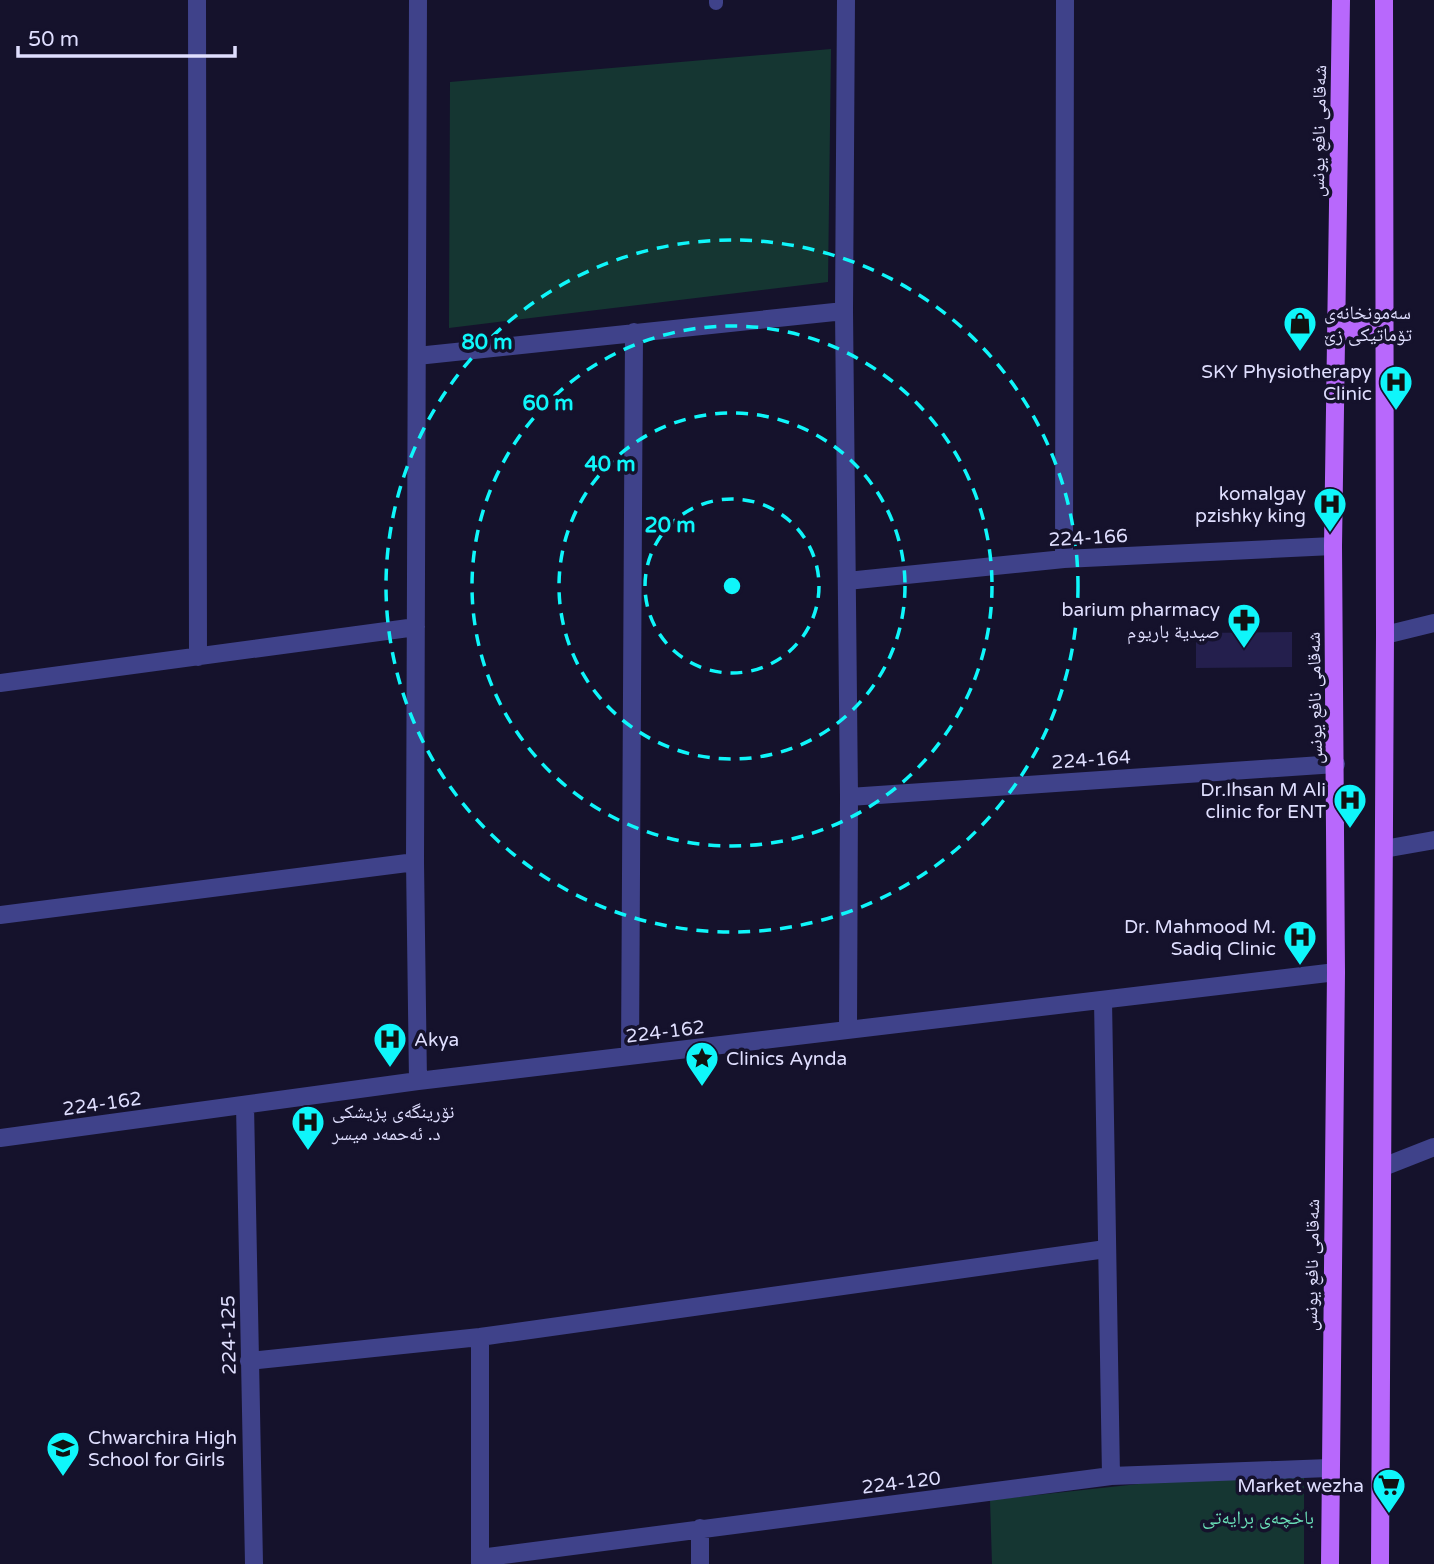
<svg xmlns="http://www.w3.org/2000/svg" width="1434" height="1564" font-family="'Varela Round','Noto Naskh Arabic',sans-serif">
  <rect width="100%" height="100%" fill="#15122c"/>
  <path fill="#153632" d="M831,49L828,282L449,328L450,82Z
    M1304,1466V1564H992L990,1500Z"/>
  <path fill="#241f4d" d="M1292,632V667L1196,668V633Z"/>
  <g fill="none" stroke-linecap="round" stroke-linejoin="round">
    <path stroke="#3f428a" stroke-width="14" d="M716,0V3"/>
    <path stroke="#3f428a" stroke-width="18" d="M197,0L198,657
      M846,0L844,311L849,797L848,1030
      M417,356L844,311
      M1064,559L1065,0
      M847,581L1064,559L1333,546
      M1385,635L1434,623
      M0,683L416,627
      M849,797L1336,764
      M1384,849L1434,840
      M0,915L415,862
      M1103,1000L1111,1476
      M630,1056L634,332
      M418,1081L415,862L418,0
      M245,1105L254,1564
      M0,1138L418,1081L1336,972
      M1383,1167L1434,1147
      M480,1337V1564
      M249,1361L480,1337L1106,1249
      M700,1528V1564
      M480,1558L1111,1476L1329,1468"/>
    <path stroke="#b868fc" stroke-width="18" d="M1337,333L1384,322
      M1330,1564L1336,972L1333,546L1341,0
      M1380,1564L1385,635L1384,0"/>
  </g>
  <g fill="none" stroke="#0ff6fa" stroke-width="3.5" stroke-dasharray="12 9">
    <circle cx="732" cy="586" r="87"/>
    <circle cx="732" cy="586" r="173"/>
    <circle cx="732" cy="586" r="260"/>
    <circle cx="732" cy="586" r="346"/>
  </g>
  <defs>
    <symbol id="shop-pin" viewBox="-11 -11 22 30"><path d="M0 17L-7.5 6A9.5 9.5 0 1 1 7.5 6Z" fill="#0ff6fa" stroke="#15122c"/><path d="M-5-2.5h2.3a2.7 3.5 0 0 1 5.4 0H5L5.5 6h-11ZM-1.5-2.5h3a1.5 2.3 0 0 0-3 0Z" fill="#111"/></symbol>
    <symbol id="hospital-pin" viewBox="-11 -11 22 30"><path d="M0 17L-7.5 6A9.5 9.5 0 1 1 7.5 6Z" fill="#0ff6fa" stroke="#15122c"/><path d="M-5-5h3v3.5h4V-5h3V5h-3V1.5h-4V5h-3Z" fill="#111"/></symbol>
    <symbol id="pharmacy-pin" viewBox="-11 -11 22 30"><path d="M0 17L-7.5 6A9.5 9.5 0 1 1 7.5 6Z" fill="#0ff6fa" stroke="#15122c"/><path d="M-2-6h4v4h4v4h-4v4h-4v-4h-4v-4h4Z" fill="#111"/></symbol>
    <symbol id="sight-pin" viewBox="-11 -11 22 30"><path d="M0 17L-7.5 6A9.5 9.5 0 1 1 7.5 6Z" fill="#0ff6fa" stroke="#15122c"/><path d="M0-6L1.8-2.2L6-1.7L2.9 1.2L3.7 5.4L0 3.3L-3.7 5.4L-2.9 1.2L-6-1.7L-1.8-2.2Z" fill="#111"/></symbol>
    <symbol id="school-pin" viewBox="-11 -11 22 30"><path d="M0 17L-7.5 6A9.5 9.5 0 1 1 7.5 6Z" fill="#0ff6fa" stroke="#15122c"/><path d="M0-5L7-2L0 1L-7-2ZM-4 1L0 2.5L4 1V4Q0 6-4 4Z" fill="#111"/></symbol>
    <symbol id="supermarket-pin" viewBox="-11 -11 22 30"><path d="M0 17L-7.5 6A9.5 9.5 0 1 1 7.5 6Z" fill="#0ff6fa" stroke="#15122c"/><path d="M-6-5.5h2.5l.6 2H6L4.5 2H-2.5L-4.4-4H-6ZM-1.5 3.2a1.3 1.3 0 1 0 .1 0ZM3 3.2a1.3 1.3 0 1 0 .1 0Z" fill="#111"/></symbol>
  </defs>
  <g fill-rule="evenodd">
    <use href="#shop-pin" x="1281" y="304" width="38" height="52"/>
    <use href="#hospital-pin" x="1377" y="363" width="38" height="52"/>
    <use href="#hospital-pin" x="1311" y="485" width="38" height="52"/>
    <use href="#pharmacy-pin" x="1225" y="601" width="38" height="52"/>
    <use href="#hospital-pin" x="1331" y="781" width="38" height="52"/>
    <use href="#hospital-pin" x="1281" y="918" width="38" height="52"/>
    <use href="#hospital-pin" x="371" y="1020" width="38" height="52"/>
    <use href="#sight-pin" x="683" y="1039" width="38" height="52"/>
    <use href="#hospital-pin" x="289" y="1103" width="38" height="52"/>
    <use href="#school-pin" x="44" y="1429" width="38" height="52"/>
    <use href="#supermarket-pin" x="1370" y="1466" width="38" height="52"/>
  </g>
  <g text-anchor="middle" stroke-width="7" stroke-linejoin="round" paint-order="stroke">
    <g font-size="19" fill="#dfdefe" stroke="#15122c">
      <text transform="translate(1318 131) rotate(-89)" y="7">شەقامی نافع یونس</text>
      <text transform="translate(1088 537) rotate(-3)" y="7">224-166</text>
      <text transform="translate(1314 698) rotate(-91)" y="7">شەقامی نافع یونس</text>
      <text transform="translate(1091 759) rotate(-4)" y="7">224-164</text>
      <text transform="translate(665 1031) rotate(-7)" y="7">224-162</text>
      <text transform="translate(102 1103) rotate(-8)" y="7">224-162</text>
      <text transform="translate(1311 1265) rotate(-89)" y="7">شەقامی نافع یونس</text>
      <text transform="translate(228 1335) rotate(-91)" y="7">224-125</text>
      <text transform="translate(901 1482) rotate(-7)" y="7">224-120</text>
    </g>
    <g font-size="19" fill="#dfdefe" stroke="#15122c" text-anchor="end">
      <text x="1324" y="319" text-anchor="start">سەمونخانەی<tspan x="1324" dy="22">تۆماتیکی زێ</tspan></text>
      <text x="1372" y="378">SKY Physiotherapy<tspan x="1372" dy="22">Clinic</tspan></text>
      <text x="1306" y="500">komalgay<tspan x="1306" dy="22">pzishky king</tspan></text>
      <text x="1220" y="616">barium pharmacy<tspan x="1220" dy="22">صيدية باريوم</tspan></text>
      <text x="1326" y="796">Dr.Ihsan M Ali<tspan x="1326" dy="22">clinic for ENT</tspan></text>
      <text x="1276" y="933">Dr. Mahmood M.<tspan x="1276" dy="22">Sadiq Clinic</tspan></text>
      <text x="414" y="1046" text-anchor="start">Akya</text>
      <text x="726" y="1065" text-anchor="start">Clinics Aynda</text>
      <text x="332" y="1118" text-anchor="start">نۆرینگەی پزیشکی<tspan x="332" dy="22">د. ئەحمەد میسر</tspan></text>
      <text x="88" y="1444" text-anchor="start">Chwarchira High<tspan x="88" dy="22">School for Girls</tspan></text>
      <text x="1364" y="1492">Market wezha</text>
    </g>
    <g font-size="19" fill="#6adfb8" stroke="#15122c">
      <text x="1258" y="1524">باخچەی برایەتی</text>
    </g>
  </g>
  <circle cx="732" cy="586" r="10" fill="#0ff6fa" stroke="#15122c" stroke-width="3.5"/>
  <g font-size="21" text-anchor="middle" font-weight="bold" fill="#0ff6fa" stroke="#15122c" stroke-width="7" stroke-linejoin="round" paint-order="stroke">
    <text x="487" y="349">80 m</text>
    <text x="548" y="410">60 m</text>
    <text x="610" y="471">40 m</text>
    <text x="670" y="532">20 m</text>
  </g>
  <path d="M18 46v10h217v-10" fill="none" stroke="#dfdefe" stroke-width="3.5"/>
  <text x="28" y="46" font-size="21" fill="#dfdefe" stroke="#15122c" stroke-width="5" paint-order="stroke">50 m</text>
</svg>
